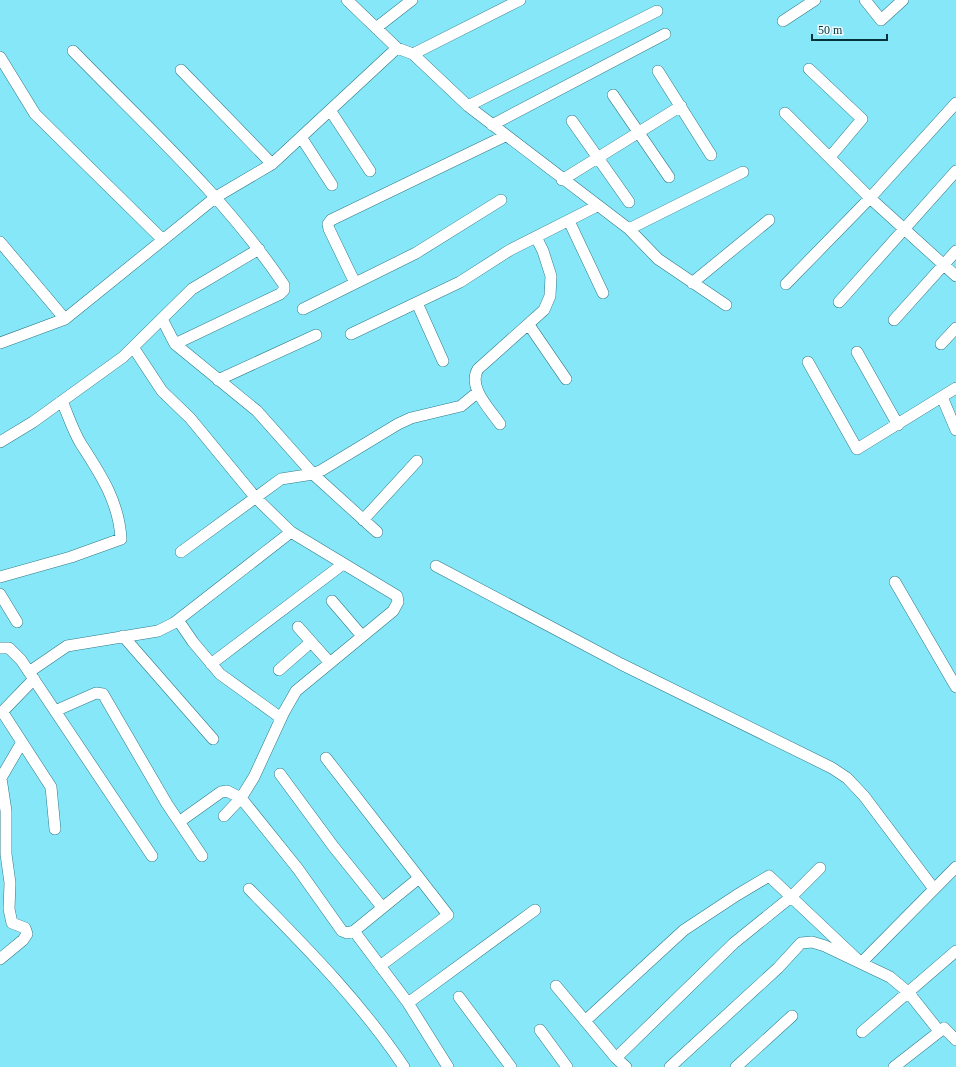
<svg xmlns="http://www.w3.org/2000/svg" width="956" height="1067" font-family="Georgia,serif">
  <rect width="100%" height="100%" fill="#86e7f9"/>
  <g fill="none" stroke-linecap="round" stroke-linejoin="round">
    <defs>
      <path id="street" d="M347,0L397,48L413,54L468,106L629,229L658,259L726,305
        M865,0L881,20L903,0
        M783,21L815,0
        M376,28L412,0
        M73,51C146,126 225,197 284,285V290L280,294L175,344
        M413,54L520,0
        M0,57L35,114L163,240
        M809,69L862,119L830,157
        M181,70L272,164
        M658,71L711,155
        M613,95L669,177
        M468,106L657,11
        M330,110L370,171
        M785,113L870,198L956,276
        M572,121L629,202
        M492,125L665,34
        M301,137L332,185
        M562,180L681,106
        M569,221L603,293
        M629,229L743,172
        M0,242L65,319
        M355,283L329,229L328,224L331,220L505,136
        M692,283L769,220
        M786,284L870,198L956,103
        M839,302L956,171
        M417,303L443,361
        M303,309L416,253L501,200
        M162,319L175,344L257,411L313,474L377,532
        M894,320L956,251
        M529,325L566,379
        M351,334L460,282L510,250L597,206
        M0,343L65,319L216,197L272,164L397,48
        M941,344L956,328
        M133,347L162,391L190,418L255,497L291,532L397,596L398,602L393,611L296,691L284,712L254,777L241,798L224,816
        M857,352L898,425
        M808,362L857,449L956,388
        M218,380L316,335
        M942,397L956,430
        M500,424C490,409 467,387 478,369L544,310L550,296L551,276L543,251L536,237
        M0,442L33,422L123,357L192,289L259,249
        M363,520L417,461
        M181,552L281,479L313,474L322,470L398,424L411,418L461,406L478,392
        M436,566L621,664L832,768L847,778L864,796L934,889
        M0,577L71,557L121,539C119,502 101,475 81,444C73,431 68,415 62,401
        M895,582L956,687
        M0,594L17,622
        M332,601L362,636
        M178,620L193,642L220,674L281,718
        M298,627L330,663
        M123,636L213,739
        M0,648H9L21,660L152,856
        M211,664L343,564
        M279,670L311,642
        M29,672L67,646L158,631L174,623L291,532
        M34,679L3,711L5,716L51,787L55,829
        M55,711L96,693L103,694L167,804L202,856
        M326,758L448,915L380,966
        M280,774L333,846L382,907
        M179,822L221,792L227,791L241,798L298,869L342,931L347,933L354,931L419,878
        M249,889C304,945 360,1001 404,1067
        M354,931L408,1003L448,1067
        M0,959L23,940L27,934L25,928L12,923L9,909L10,883L6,854V811L1,778L22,742
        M556,986L616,1058L626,1067
        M459,997L511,1067
        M408,1003L535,910
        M585,1021L684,930L737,895L769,876L861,963L956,867
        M540,1030L567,1067
        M862,1032L956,951
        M616,1058L734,943L791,897L820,868
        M670,1067L778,968L801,943L812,942L825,946L890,977L908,992L939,1031
        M736,1067L792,1016
        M894,1067L944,1028L956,1040"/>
    </defs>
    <use href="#street" stroke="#2e7a87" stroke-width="12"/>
    <use href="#street" stroke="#fff" stroke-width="11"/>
  </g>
  <path d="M812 34v6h75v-6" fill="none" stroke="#053239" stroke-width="2"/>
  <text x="818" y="34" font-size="12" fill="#053239" stroke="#e9fbfe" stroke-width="3" paint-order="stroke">50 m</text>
</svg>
